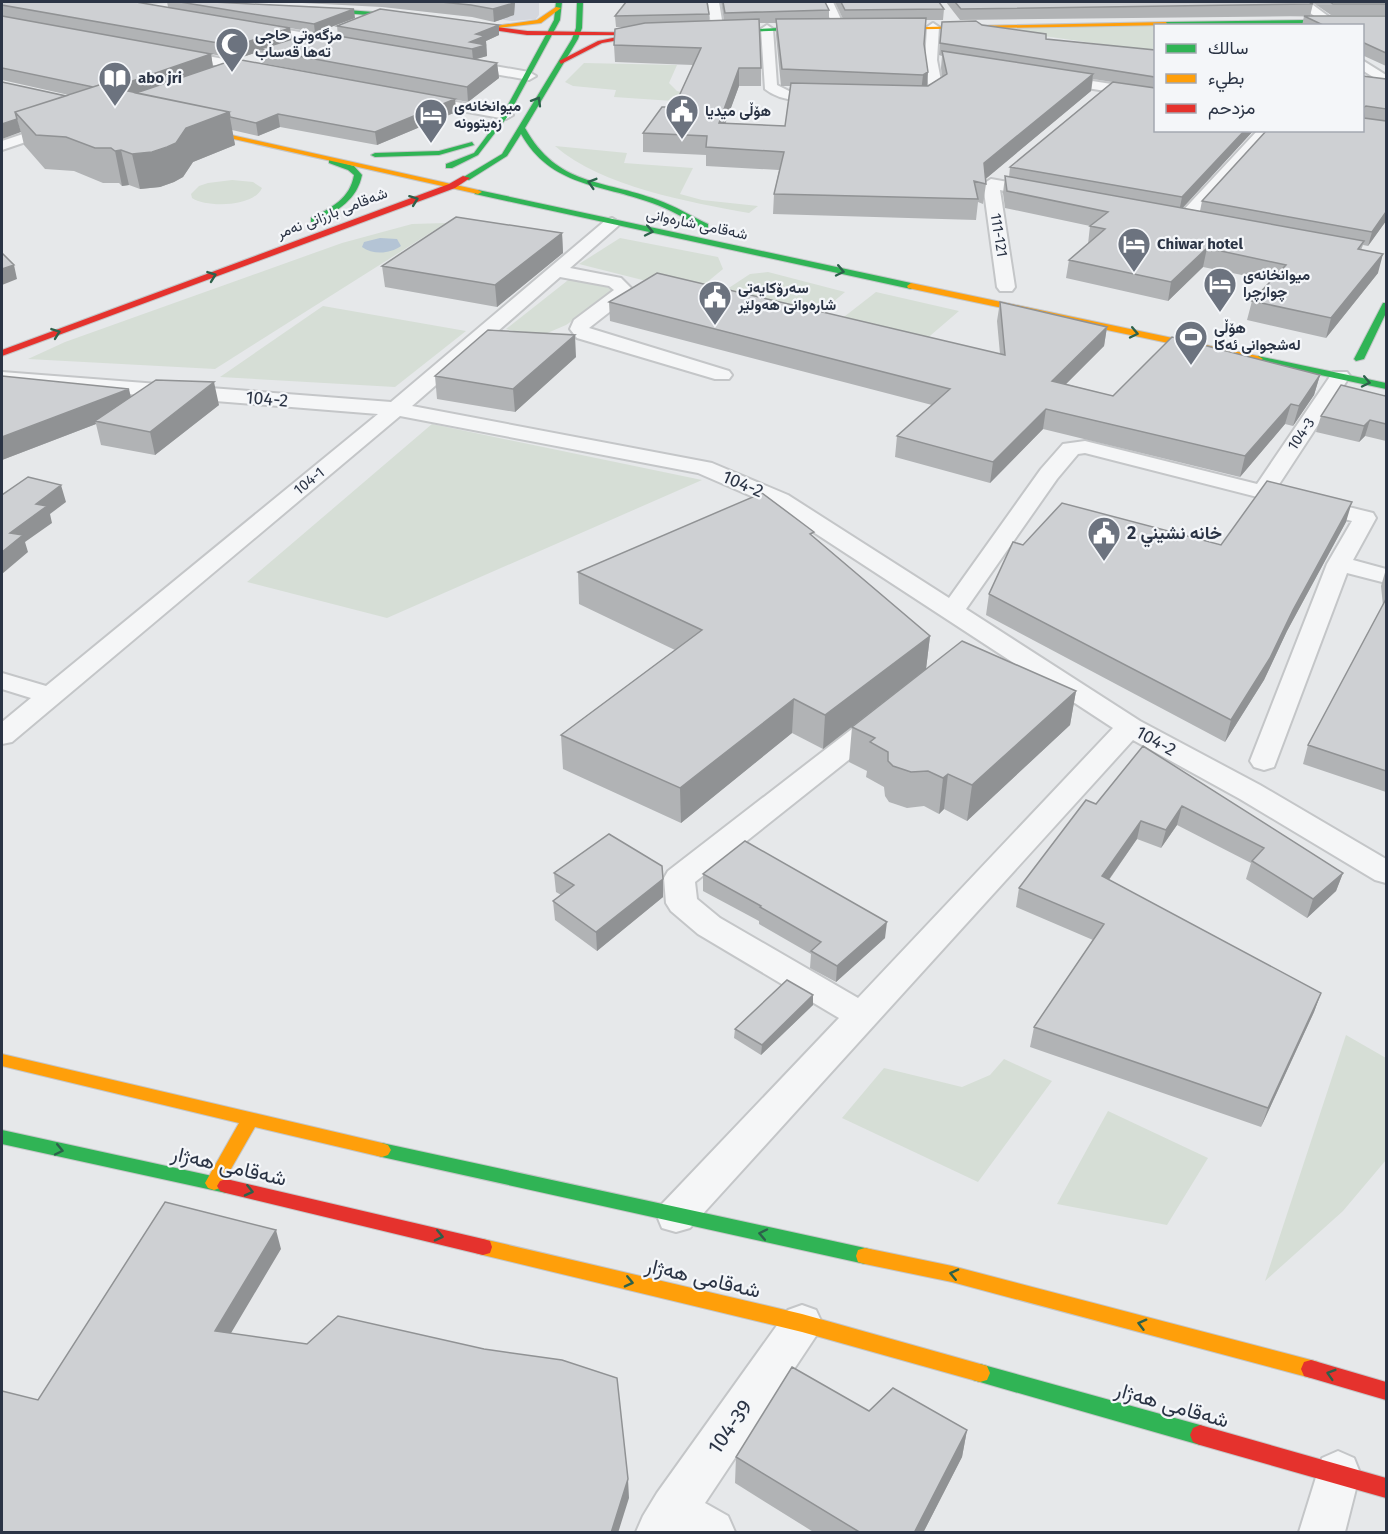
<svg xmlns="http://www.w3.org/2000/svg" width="1388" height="1534" font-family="'Fira Sans',Vazirmatn,sans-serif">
  <rect width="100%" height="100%" fill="#e6e8ea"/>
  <path fill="#d4d7dd" d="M341,2H539V15L536,19L512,21L407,6Z"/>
  <path fill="#d6ded6" d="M1293,23L1296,25L1156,26L1155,52L989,28Z
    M584,63L677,65L669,83L677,91L702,97L688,102L614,97L616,90L573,86L565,82Z
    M555,146L627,153L624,163L693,168L680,194L702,200L758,206L749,213C689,202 602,187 555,146Z
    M232,180L253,182L262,188C254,207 207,208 192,198L191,194L199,186L208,183Z
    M446,223L215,369L28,359L65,342L342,243L412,224Z
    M620,238L718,257L723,269L694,293L579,264Z
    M768,272L845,292L809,322L715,297L750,274Z
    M572,277L613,289L608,296L566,325L538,337L506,329Z
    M876,292L959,311L917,347L831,327Z
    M323,306L466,331L395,387L220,377Z
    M432,424L702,480L387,618L247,582Z
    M1346,1035L1386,1058V1160L1343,1211L1265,1281Z
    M1004,1059L1052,1081L978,1182L842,1118L884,1068L962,1087L990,1075Z
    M1108,1111L1208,1158L1167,1225L1057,1204Z"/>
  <path fill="#b4c4d5" d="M380,238L397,239L401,246C390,254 373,255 362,247L364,242Z"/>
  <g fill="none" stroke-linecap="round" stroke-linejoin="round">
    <defs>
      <path id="street" d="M708,2H719L723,26L721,29L717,30L711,26Z
        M823,2H833L845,28L843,31H835Z
        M1296,2H1309L1336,22L1330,26L1326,25Z
        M933,23L939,27L937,60L943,91L925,102L903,100L901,97L903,94H922L929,90L925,60L927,27Z
        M253,24L341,39L347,43L341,47L249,31L247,28Z
        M767,25L773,29L777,85L789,91H829L834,92L836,95L834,98C814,103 782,103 765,89L761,29Z
        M175,50L262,66L268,70L262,74L171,57L169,54L171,51Z
        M460,60L529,72L536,76L529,80L455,67L454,64Z
        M1362,60L1386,75V85L1362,70Z
        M1054,75L1156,91V99L1049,82L1047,79Z
        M417,95L506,111L513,115L506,119L412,102L410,99L412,96Z
        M59,122L64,123L66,126L64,129L2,150V141Z
        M1258,130H1273L1190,222H1178L1176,219L1178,216Z
        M991,179L1042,188L1050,193L1042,198L1000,190L1015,287L1012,291H1000L997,287L983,184Z
        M612,218L620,223L618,226L570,268L621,278L632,289L626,299L589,328L729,371L732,375L729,379H715L577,338L570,329L574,320L614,290L609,286L560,277L412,406L712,463L788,495L949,598L1041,469L1063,444L1085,441L1257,484L1333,372H1347L1350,376L1276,489L1373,513L1376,518L1353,560L1386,569V583L1347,573L1274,767L1264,770L1254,767L1250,761L1327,564L1352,521L1085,453L1078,454L1057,479L966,609L1140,721L1260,785L1386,859V883L1375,880L1240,799L1133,740L690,1228L676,1232L662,1228L657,1216L662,1204L839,1018L698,934L671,911L666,903L664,878L668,871L870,715L880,713L890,715L894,721L890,727L695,882L697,899L720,918L858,998L1113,728L772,505L698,473L400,416L12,742L2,744V722L31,698L2,689V673L46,686L378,414L2,384V372L391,402L606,220Z
        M802,1305L816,1310L822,1323L816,1336L705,1503L728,1516L735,1532H636L643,1516L657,1493L788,1310Z
        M1338,1451L1354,1458L1360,1473L1345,1532H1299L1322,1458Z"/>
      <path id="fast" d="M556,2H562L560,20L508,116L478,155L452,168H446V164L474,153L503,114L554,20Z
        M577,2H583L582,28L578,39L525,128C558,187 602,179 658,200C675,206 691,216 708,224V228H702C686,219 670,209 652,203C601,184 551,187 521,134L507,156L469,180L462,178L502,154L572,39L576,28Z
        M306,7L415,15L418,17L415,19L308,10Z
        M1386,19V23L1163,24L1166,22Z
        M821,26L823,29L716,33L713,31Z
        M472,142L474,145L439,155L375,157L371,155L375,153L439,151Z
        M329,159L354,166L362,175C357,200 338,210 317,222H311V218C331,208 350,199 354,175L348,170L329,163Z
        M478,190L911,283L915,286L911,289L475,194L474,192Z
        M1383,303H1386V313L1364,359L1356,361L1354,359Z
        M1258,356L1386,383V389L1255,361V357Z
        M2,1130L226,1179L232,1181L235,1186L232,1191L226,1193L2,1144Z
        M382,1143L865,1248L872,1250L874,1256L872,1262L865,1264L382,1157L376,1155L373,1150L376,1145Z
        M980,1364L1200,1425L1207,1428L1210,1435L1207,1442L1200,1445L980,1382L973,1380L970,1373L973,1366Z"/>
      <path id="slow" d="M95,2H170L96,5L93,3Z
        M556,7L561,8L541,23L498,28L495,26L537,20Z
        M1166,22L1168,25L881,30L878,28Z
        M191,126L478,190L482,192L478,194L189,129Z
        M911,283L1258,356L1263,359L1258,362L908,288L907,286Z
        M2,1054L382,1143L388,1145L391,1150L388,1155L382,1157L255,1127L220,1188L214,1190L208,1188L205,1183L239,1123L2,1066Z
        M483,1239L802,1314L980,1364L987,1366L990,1373L987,1380L980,1382L802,1332L483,1255L476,1253L474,1247L476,1241Z
        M865,1248L952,1266L1311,1360L1318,1362L1321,1369L1318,1376L1311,1378L952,1282L865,1264L858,1262L856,1256L858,1250Z"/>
      <path id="jam" d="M457,22L527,31L659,33L602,43L561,64L559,61L598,41L627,35H527L459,25Z
        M463,176L470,178L455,188L2,356V350L449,184Z
        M226,1179L483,1239L490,1241L492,1247L490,1253L483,1255L226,1193L220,1191L217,1186L220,1181Z
        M1311,1360L1386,1382V1400L1304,1376L1301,1369L1304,1362Z
        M1200,1425L1386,1478V1498L1200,1445L1193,1442L1190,1435L1193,1428Z"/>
    </defs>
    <use href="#street" stroke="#c4c6c8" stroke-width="4"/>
    <use href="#fast" stroke="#c4c6c8" stroke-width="2"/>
    <use href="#slow" stroke="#c4c6c8" stroke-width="2"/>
    <use href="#jam" stroke="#c4c6c8" stroke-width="2"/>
    <use href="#street" fill="#f5f6f7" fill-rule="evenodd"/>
    <use href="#fast" fill="#30b455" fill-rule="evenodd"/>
    <use href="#slow" fill="#ff9f0a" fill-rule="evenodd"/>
    <use href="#jam" fill="#e5322d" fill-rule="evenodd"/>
  </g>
  <path fill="#b1b3b5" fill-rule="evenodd" d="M2,2L168,7L167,2H213L355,18L317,32L338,36L337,26L499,25V35L486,41L487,56L476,59L497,63L499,78L468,102L262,63L260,51L237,59L211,54L213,67L455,99L456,112L377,145L280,127L258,136L232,130L235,145L193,162L183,177L174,182L160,187L140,189L129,185L122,186L119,183H103L74,171L45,169L24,145L21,132L2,82L66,96L69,95L2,80ZM290,28L313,32L292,39Z
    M282,2H515L514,15L494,22L472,17L382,7Z
    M721,2H825L829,10V19H843L835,2H939L944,9L943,20H926L924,44L927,86L942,77L941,68L942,56L939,55L942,22L982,25L1046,39L1155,50V130H1254L1182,208L1200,211L1202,201L1362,76L1386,79V221L1368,246L1363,245L1361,250L1378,273L1326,338L1247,320L1252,301L1271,281L1203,267L1168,301L1066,278L1069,260L1088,244L1090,226L1005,208L1003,193L1005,176L1009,177L1010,167L1112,82L1093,79L1091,91L985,179L986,184L983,204L978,202L976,220L773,214L774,194L779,170L706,166V155L643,152V133L674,107L693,65L615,62L614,45L626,27H616L615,16L709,14V21L724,20ZM760,23H776V35L781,86H790L785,126L725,123L739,86H761V68Z
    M946,2H1309L1313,4L1310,16L960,20Z
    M1312,2H1386V15H1331Z
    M1304,16H1386V66L1362,55V26H1302Z
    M562,233L563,253L497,307L385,287L382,266Z
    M609,302L1000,354L997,321L1000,302L1107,327L1104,346L1066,384L1113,396L1320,375L1314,395L1293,426L1285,424L1240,477L1043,429L990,483L895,457L897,436L932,405L610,321Z
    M576,357L515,412L437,399L435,376Z
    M2,376L131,397L219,405L155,455L101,445L96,424L2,460Z
    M1386,394V441L1365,436L1359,442L1316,432L1321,416L1385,396Z
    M1346,522L1287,631L1264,680L1225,742L986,615L989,594L1023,545H1221Z
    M814,537L930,636L926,669L823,749L792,733L681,823L563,769L561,735L675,650L579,604L578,572Z
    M1386,569V792L1303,764L1308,745L1383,606L1381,586Z
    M1076,691L1070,725L967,821L944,809L939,814L924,806L907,808L889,802L885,796L884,787L866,777L867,771L849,762L852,727Z
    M1143,746L1343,873L1336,891L1307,918L1246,879L1251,863L1177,825L1161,848L1137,839L1109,880L1321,993L1314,1012L1261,1127L1030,1047L1034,1027L1093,940L1016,907L1019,888L1096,804Z
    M554,873L663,879V897L597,951L555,920L553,901L561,895L556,892Z
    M703,874L885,938L836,982L810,968L811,954L759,924V921L703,891Z
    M813,995V1005L761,1055L734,1038L735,1029Z
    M869,1411L967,1430L962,1457L923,1533H815L735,1483L736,1457Z"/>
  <path fill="#909294" d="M515,2L514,15L494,22L493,9Z
    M354,9L355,18L315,33L314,24Z
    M499,25V35L486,41L487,56L473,60L472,49L470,42L476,34Z
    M290,28L292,41L260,49V51L237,59L235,46Z
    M211,54L213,67L115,100L109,90L112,87Z
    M497,63L499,78L468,102L467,87Z
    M739,68V86L719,141V123Z
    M928,72L927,89L921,92L923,75Z
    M1093,74L1091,91L982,182L984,163Z
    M455,99L456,112L377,145L375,132Z
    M229,112L235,145L193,162L183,177L174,182L160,187L140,189L132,154L186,128Z
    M278,114L280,127L258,136L256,123Z
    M17,119L21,132L2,139V124Z
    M1245,130H1254L1179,212L1182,197Z
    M121,150L129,185L122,186L115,151Z
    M1386,212V221L1368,246L1372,232Z
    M562,233L563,253L497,307L495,285Z
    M1207,248L1203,267L1168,301L1171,282Z
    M1383,254L1378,273L1326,338L1331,318Z
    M14,265L17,279L2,285V269Z
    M1107,327L1104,346L1049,401L1052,381Z
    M575,335L576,357L515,412L513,389Z
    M1320,375L1314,395L1293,426L1299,406Z
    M214,382L219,405L155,455L150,432Z
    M129,389L134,410L95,421L96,424L2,460V437Z
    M1291,404L1285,424L1240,477L1245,456Z
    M1046,409L1043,429L990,483L993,462Z
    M1370,420L1365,436L1359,442L1364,426Z
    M61,485L66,502L50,514L52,523L25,542L28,552L2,574V552L10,533L36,504Z
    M1352,502L1346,522L1287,631L1264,680L1225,742L1231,720Z
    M930,636L926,669L823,749L825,715Z
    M1076,691L1070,725L967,821L972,785Z
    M794,699L792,733L681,823L680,788Z
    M948,774L944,809L939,814L943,778Z
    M1182,806L1177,825L1161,848L1166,830Z
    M1141,821L1137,839L1098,895L1102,876Z
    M1343,873L1336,891L1307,918L1313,899Z
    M663,879V897L597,951L596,932Z
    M887,922L885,938L836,982L837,966Z
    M1321,993L1314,1012L1261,1127L1268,1108Z
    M813,995V1005L761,1055L762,1045Z
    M276,1230L281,1249L221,1350L215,1331Z
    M967,1430L962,1457L923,1533H914Z
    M628,1479L629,1498L618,1533H611Z"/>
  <path fill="#ced0d3" stroke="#909294" stroke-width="1.5" d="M2,2H136L290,28L235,46L2,5Z
    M180,2H213L354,9L314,24Z
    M441,2H514V3L493,9L471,5Z
    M626,2H707L709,14L615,16Z
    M723,2H825L829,10L725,13Z
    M841,2H939L944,9L845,10Z
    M955,2H1309L1313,4L961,9Z
    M1330,2H1386V4H1333Z
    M380,9L499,25L476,34L485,36L470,42L486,45L472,49L337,26Z
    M2,16L211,54L112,88L99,85L93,87L2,68Z
    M1304,16H1386V53L1362,42V26H1325Z
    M926,18L924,44L928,72L923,75L782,69L776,19Z
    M759,19L761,68H739L719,123L785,126L791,83L928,86L947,74L942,51L1093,74L984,163L986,184L974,181L978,199L774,194L784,152L706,147L707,136L643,133L662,107H674L701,48L614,45L615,29L645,23Z
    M976,21L982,25L1046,34V39L1155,50V77L940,43L942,22Z
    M315,32L497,63L467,87L260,49Z
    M236,59L455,99L375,132L278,114L256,123L230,117L229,112L136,93Z
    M1362,76L1386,79V109L1366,106L1363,108L1364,118L1386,121V212L1372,232L1202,201L1267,130H1362Z
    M2,82L66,96L15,112L17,119L2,124Z
    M1113,82L1155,88V130H1245L1182,197L1010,167Z
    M99,85L229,112L186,128L176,143L167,147L152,152L132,154L121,150L115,151L111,148H95L66,137L36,135L15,112Z
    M1005,176L1364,241L1358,249L1383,254L1331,318L1252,301L1286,265L1207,248L1171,282L1069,260L1105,229L1090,226L1108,212L1007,191Z
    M456,217L562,233L495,285L382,266Z
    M2,253L14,265L2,269Z
    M657,273L1005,355L1000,302L1107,327L1052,381L1113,396L1172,337L1320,375L1299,406L1291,404L1245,456L1046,409L993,462L897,436L950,389L609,302Z
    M488,330L575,335L513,389L435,376Z
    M2,376L129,389L2,437Z
    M156,380L214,382L150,432L95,421Z
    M1341,385L1385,396L1386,394V424L1370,420L1364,426L1321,416Z
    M28,477L61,485L36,504L47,506L10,533L23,535L2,552V495Z
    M1267,481L1352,502L1293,610L1270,658L1231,720L989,594L1013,542L1023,545L1062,503L1221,545Z
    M762,493L814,532L810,534L930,636L825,715L794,699L680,788L561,735L702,630L578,572Z
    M1386,599V771L1308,745Z
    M962,641L1076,691L972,785L948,774L943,778L928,771L911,772L893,766L888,761V752L870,742L875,738L852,727Z
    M1143,746L1343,873L1313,899L1252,861L1264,848L1182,806L1166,830L1141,821L1102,876L1321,993L1268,1108L1034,1027L1104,924L1019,888L1086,800L1096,804Z
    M609,834L662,866L663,879L596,932L553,901L574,885L554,873Z
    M745,841L887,922L837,966L811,951L821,942L760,907L761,906L703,874Z
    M787,980L813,995L762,1045L735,1029Z
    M165,1202L276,1230L215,1331L307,1344L338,1316L484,1349L562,1360L617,1378L628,1479L611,1533H2V1391L38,1400Z
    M792,1367L869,1411L893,1388L967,1430L914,1533H861L736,1457Z"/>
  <defs><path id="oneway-chevron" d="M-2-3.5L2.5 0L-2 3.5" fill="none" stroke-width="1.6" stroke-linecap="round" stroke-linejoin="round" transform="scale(1.5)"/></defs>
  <g stroke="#2d614b">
    <use href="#oneway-chevron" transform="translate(537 101) rotate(-59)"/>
    <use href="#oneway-chevron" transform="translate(592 183) rotate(-163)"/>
    <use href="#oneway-chevron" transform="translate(414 200) rotate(-21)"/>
    <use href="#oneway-chevron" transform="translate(649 231) rotate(12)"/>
    <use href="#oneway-chevron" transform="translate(840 271) rotate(12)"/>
    <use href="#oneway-chevron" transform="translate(212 276) rotate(-20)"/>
    <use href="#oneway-chevron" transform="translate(56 333) rotate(-20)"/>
    <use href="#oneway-chevron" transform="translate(1134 333) rotate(12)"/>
    <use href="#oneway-chevron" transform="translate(1366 382) rotate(12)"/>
    <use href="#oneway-chevron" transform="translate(59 1150) rotate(12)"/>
    <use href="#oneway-chevron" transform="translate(249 1191) rotate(13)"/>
    <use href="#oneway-chevron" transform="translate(763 1234) rotate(-168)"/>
    <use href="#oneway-chevron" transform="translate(439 1236) rotate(13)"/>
    <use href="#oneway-chevron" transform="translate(954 1274) rotate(-167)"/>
    <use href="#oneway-chevron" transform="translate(629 1282) rotate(13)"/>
    <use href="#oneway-chevron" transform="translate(1142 1324) rotate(-165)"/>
    <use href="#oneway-chevron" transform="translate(1331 1374) rotate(-163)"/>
  </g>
  <defs>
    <symbol id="mosque-pin" viewBox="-11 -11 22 30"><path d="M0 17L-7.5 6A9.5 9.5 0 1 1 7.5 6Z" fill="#6c737f" stroke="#f4f6f9"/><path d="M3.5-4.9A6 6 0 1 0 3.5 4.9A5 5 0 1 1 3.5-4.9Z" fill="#fff"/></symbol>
    <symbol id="library-pin" viewBox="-11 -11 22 30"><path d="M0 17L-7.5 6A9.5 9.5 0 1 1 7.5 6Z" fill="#6c737f" stroke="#f4f6f9"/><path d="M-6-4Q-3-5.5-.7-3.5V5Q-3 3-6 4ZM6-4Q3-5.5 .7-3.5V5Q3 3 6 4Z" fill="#fff"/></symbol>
    <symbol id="civic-pin" viewBox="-11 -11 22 30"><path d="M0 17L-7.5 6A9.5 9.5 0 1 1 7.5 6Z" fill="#6c737f" stroke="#f4f6f9"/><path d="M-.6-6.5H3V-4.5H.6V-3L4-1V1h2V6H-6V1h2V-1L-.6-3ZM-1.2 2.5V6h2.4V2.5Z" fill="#fff"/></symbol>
    <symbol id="hotel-pin" viewBox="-11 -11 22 30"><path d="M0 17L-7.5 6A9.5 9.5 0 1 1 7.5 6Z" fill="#6c737f" stroke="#f4f6f9"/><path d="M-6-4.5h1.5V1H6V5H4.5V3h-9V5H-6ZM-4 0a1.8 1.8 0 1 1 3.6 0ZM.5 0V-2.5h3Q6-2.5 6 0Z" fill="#fff"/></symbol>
    <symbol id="stadium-pin" viewBox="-11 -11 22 30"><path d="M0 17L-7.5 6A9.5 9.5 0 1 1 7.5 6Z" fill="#6c737f" stroke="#f4f6f9"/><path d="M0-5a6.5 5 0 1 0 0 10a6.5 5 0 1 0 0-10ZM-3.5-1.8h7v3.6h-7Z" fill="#fff"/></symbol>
  </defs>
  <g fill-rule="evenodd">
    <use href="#mosque-pin" x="213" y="25" width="38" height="52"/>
    <use href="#library-pin" x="96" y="59" width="38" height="52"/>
    <use href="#civic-pin" x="663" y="92" width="38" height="52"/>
    <use href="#hotel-pin" x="412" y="96" width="38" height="52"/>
    <use href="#hotel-pin" x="1115" y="225" width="38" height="52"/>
    <use href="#hotel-pin" x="1201" y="265" width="38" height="52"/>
    <use href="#civic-pin" x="696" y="278" width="38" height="52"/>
    <use href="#stadium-pin" x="1172" y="318" width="38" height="52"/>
    <use href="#civic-pin" x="1085" y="514" width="38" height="52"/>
  </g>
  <g text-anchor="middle" stroke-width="4.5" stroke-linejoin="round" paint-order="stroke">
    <g font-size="15" font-weight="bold" fill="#2b3445" stroke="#f4f6f9" text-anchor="start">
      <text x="255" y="40">مزگەوتی حاجی<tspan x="255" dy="17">تەها قەساب</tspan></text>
      <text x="138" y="83">abo jri</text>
      <text x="454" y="111">میوانخانەی<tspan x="454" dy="17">زەیتوونە</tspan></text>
      <text x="705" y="116">هۆڵی میدیا</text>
      <text x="1157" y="249">Chiwar hotel</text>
      <text x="1243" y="280">میوانخانەی<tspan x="1243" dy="17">چوارچرا</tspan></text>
      <text x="738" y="293">سەرۆکایەتی<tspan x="738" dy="17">شارەوانی هەولێر</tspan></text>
      <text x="1214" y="333">هۆڵی<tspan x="1214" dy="17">لەشجوانی ئەکا</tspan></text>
    </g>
    <g font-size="15" fill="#2b3445" stroke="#f4f6f9">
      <text transform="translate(332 213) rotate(-21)" y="5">شەقامی بارزانی نەمر</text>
      <text transform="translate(697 224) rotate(12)" y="5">شەقامی شارەوانی</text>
      <text transform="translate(999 235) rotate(81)" y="5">111-121</text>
      <text transform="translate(1301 434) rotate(-56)" y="5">104-3</text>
      <text transform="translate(309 481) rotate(-39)" y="5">104-1</text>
    </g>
    <g font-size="18" fill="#2b3445" stroke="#f4f6f9">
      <text transform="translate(267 399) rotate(5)" y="6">104-2</text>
      <text transform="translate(743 484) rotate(23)" y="6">104-2</text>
      <text transform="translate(1156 741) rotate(29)" y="6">104-2</text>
    </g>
    <g font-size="18" font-weight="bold" fill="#2b3445" stroke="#f4f6f9" text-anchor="start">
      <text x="1127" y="539">خانه نشيني 2</text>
    </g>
    <g font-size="21" fill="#2b3445" stroke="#f4f6f9">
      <text transform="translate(229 1166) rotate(13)" y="7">شەقامی هەژار</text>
      <text transform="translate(703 1278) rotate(13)" y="7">شەقامی هەژار</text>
      <text transform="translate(1172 1405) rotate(16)" y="7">شەقامی هەژار</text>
      <text transform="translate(730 1427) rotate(-55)" y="7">104-39</text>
    </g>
  </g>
  <rect width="1388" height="1534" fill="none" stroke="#2b3445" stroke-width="6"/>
  <rect x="1154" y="24" width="210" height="108" fill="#f4f6f9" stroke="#a4a8b1" stroke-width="1.5"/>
  <rect x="1166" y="44" width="30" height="9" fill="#30b455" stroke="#a4a8b1" stroke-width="1.5"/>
  <text x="1208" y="54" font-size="18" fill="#2b3445">سالك</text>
  <rect x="1166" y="74" width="30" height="9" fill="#ff9f0a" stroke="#a4a8b1" stroke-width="1.5"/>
  <text x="1208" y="84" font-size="18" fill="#2b3445">بطيء</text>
  <rect x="1166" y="104" width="30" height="9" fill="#e5322d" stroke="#a4a8b1" stroke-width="1.5"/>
  <text x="1208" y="114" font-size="18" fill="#2b3445">مزدحم</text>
</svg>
